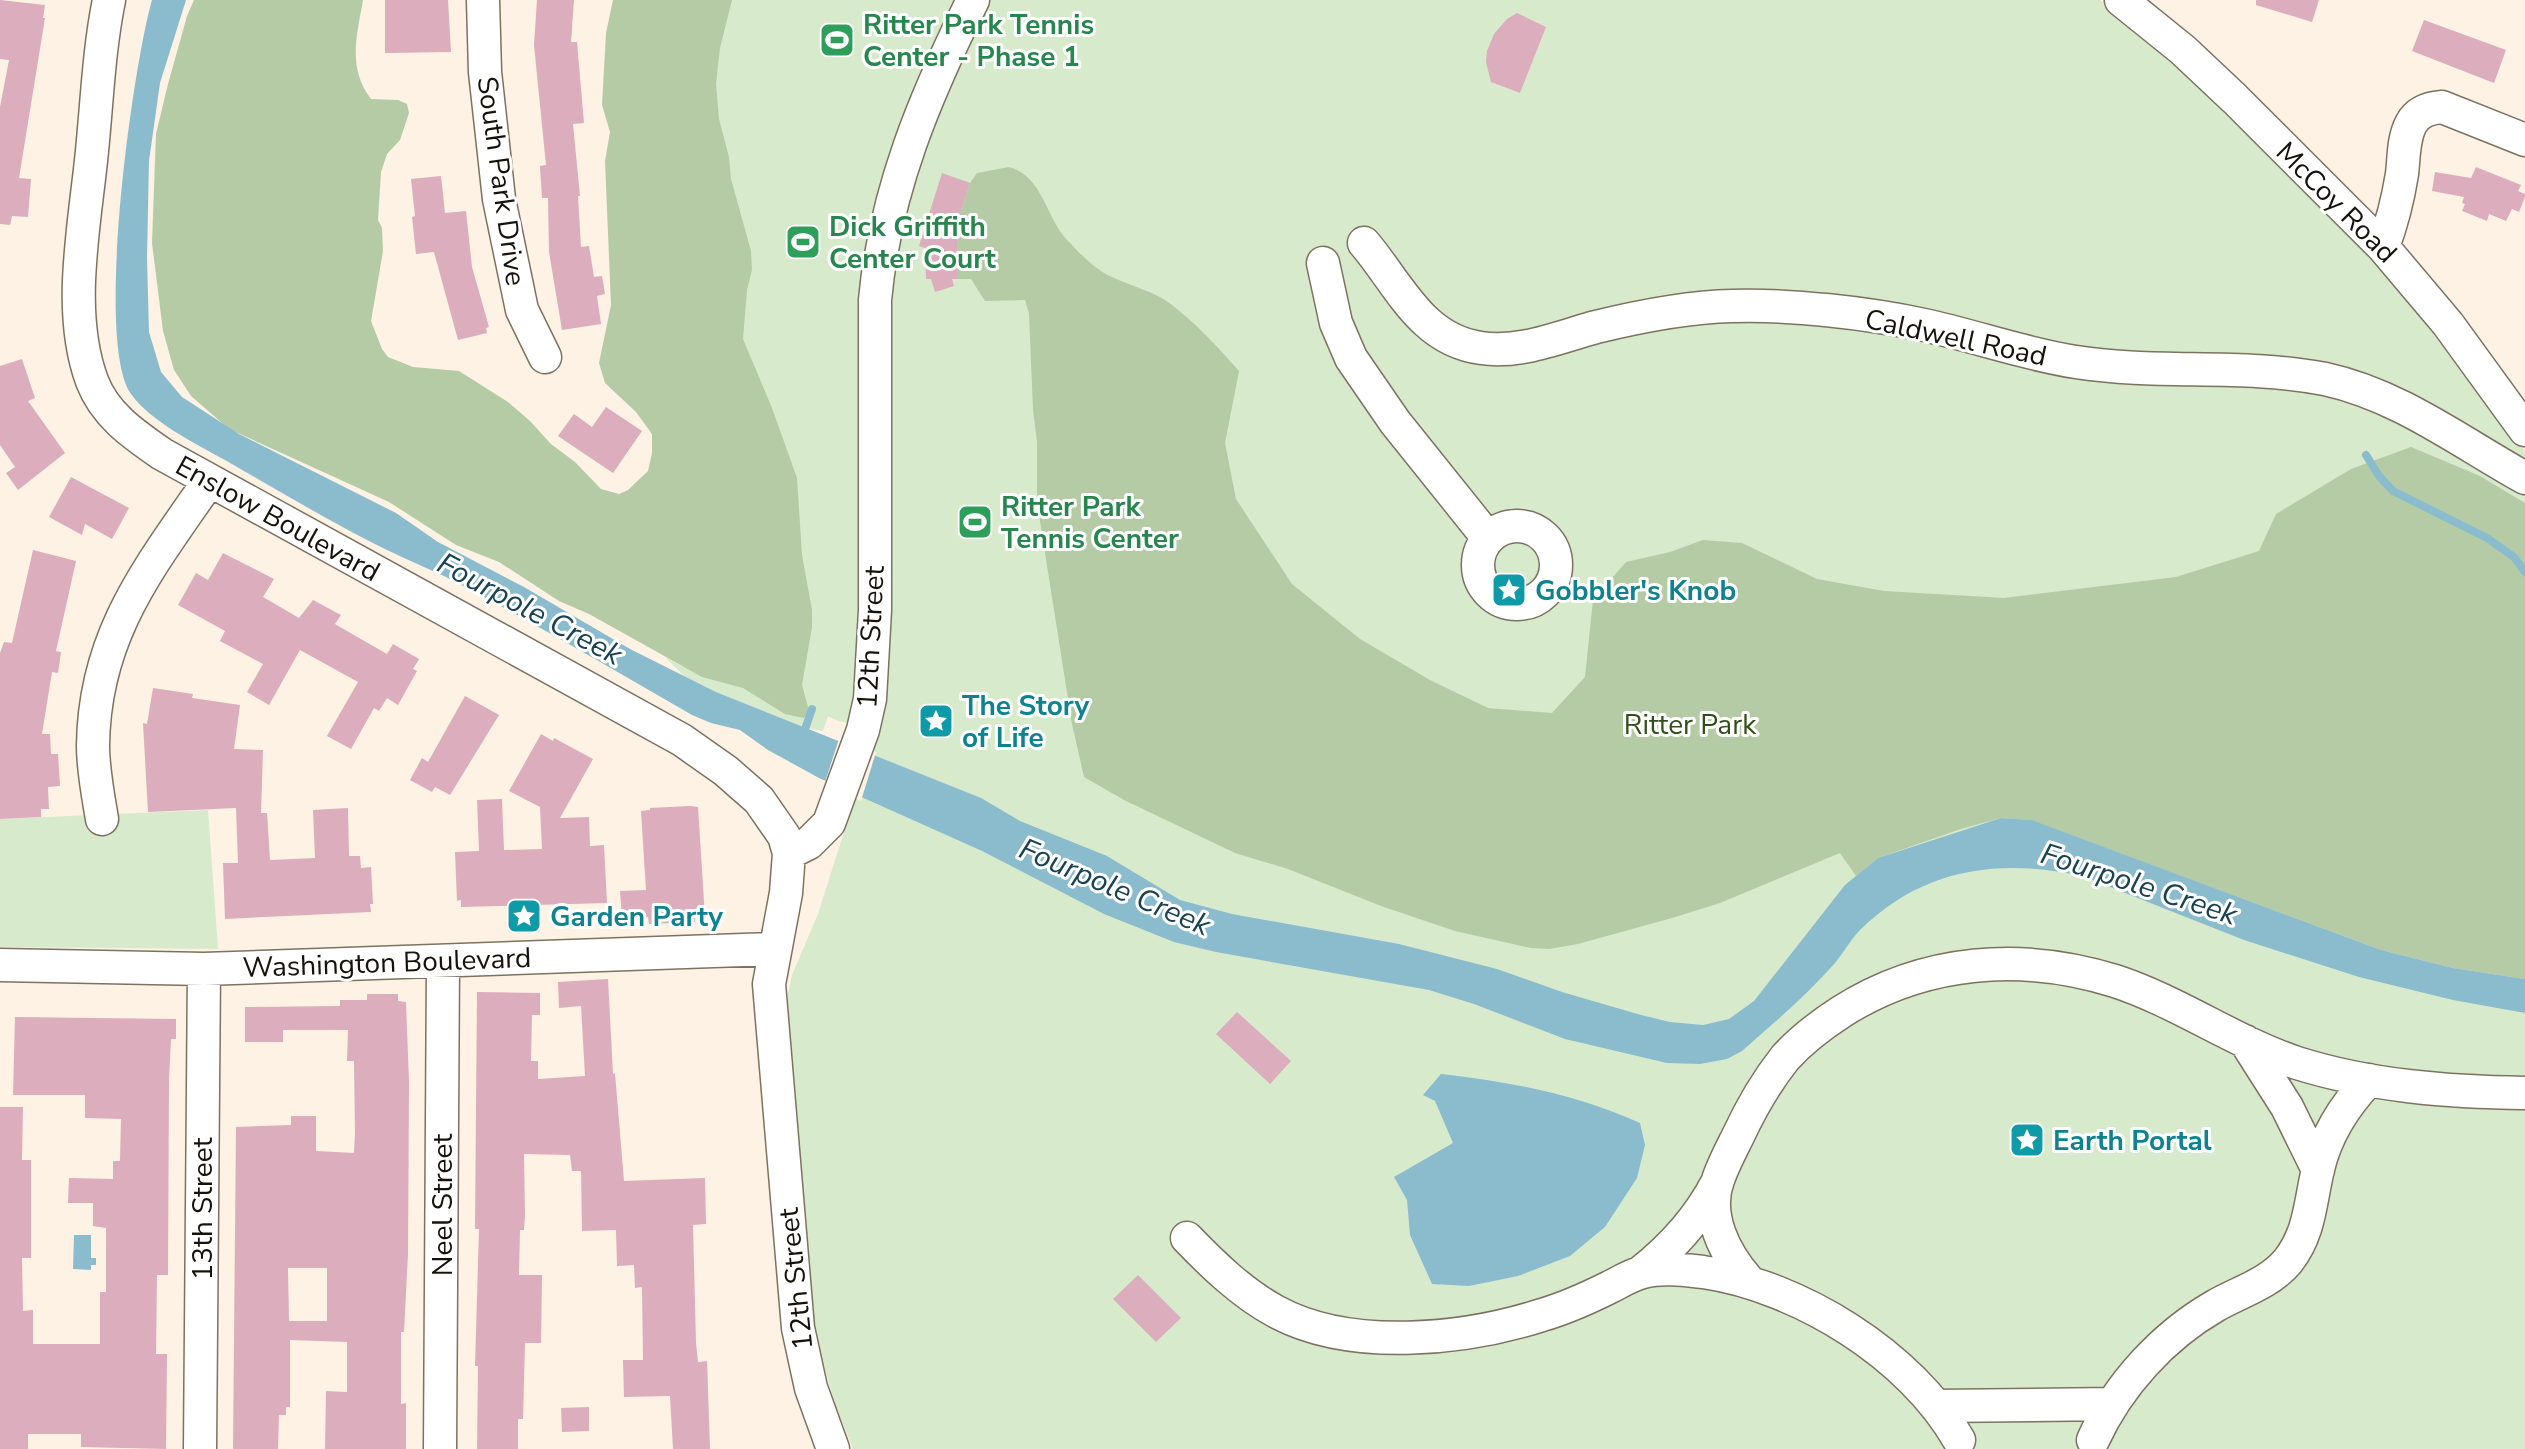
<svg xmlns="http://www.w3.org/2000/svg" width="2525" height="1449" font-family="'Nunito Sans',sans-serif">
  <rect width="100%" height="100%" fill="#fdf2e3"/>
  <path fill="#d7eacc" d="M651,0H2100L2134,22L2256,135L2429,319L2504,427L2525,451V1449H853L834,1401L814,1330L787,998L792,975L818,914L874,737L882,729L838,721L828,716L823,731L801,727L716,692L684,676L665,657L701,676Z
    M208,810L218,949L0,947V819Z"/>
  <path fill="#b4cba6" d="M194,0H363C357,35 347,68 371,99L398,100L407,104L409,113L400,140L387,154L381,172L378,220L382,228L383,251L371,321L382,349L388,357L413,367L459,371L508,402L530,421L551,444L575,462L601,489L619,494L628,490L648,471L652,453V434L636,412L605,383L599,363L611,305L605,161L610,132L602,105L606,33L613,0H732L720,48L716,84L719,119L729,157L731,179L751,251L752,270L747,290L743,339L772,408L797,478L802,555L812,610V627L802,685L809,711L804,718L785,714L743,688L702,677L589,614L559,601L499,562L456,545L389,502L229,429L191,396L174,370L163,331L152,243L156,134L168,84L187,16Z
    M1009,167C1044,177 1046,220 1069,242C1080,254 1097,271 1112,277C1131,286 1150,290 1168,302C1195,322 1217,346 1239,371L1225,443L1236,499L1292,584L1360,639L1430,680L1488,708L1552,713L1585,677L1593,600L1626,562L1670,552L1703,540L1742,543L1817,579L1884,591L2004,598L2176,577L2259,551L2276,514L2351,469L2411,447L2480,476L2525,503V979L2453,968L2381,950L2030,820L2001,818L1961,829L1878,858L1856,876L1840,853L1720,903L1672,918L1578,944L1549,949L1531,948L1455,931L1381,906L1288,869L1235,853L1124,800L1084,777L1072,724L1037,502V442L1033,410L1029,313L1025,300L985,301L971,279H958L957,232H954L970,183L977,173Z"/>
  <path fill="#8bbcce" d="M152,0H186L160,83L149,161L147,258L149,332L161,372L182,397L239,434L396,513L438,542L524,587L630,649L716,692L981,798L1020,821L1107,856L1180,900L1232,914L1399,944L1497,969L1562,992L1641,1015L1670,1022L1703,1025L1729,1019L1754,1001L1845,885L1878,858L2001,818L2031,820L2381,950L2453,968L2525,979V1013L2453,1000L2359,977L2244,940L2082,876C1999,858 1924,868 1861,929C1851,939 1844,952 1835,963C1807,995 1774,1023 1742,1051L1727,1059L1700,1064L1667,1063L1565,1039L1474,1004L1429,990L1216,952L1174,942L1104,914L982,851L819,778L768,750L740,730L711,723L692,715C610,668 528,619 444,576C418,564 392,553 367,540C319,515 272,487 225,460C196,444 150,421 131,394C94,342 133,66 152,0Z
    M1441,1074C1508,1081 1578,1095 1640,1123L1645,1145L1637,1178L1605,1227L1570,1256L1518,1276L1469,1286L1432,1284L1410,1235L1407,1200L1394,1177L1453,1143L1435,1101L1423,1095Z
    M74,1235H91V1258H96V1265H91V1270L73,1269Z"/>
  <path fill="#fdf2e3" d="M840,736L876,752L861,801L824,785Z"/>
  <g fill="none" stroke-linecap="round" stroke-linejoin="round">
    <path stroke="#8bbcce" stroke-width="8" d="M2366,455L2379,476L2393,491L2487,538L2514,557L2525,572
      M802,738L812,709"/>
  </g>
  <path fill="#dbadbd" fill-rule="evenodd" d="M0,0L45,5L43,18H45L19,178L31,179L28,217L12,216L10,225L0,224V107L9,60L0,59Z
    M385,0H448L451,52L385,53Z
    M537,0H574L571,42H577L584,123L573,124L580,196H578L581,247L589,246L594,277L602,276L605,294L597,296L601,324L562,330L549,252L548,198H542L540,166L546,165L534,45Z
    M2256,0H2319L2312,22L2256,5Z
    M1517,13L1546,27L1520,93L1491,82L1486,62L1487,51L1494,34L1507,19Z
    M2424,20L2506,50L2494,83L2412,51Z
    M2476,167L2521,185L2518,191L2525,194V197L2519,212L2512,209L2506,221L2489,214L2487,221L2462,211L2465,204L2462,203L2464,197L2432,191L2435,172L2471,178Z
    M942,173L970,183L957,223L958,279H952L954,286L935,292L931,279H926L925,248L919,246Z
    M441,176L445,213L466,211L472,267L489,327L486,328L487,333L458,340L434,252L416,254L412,217L415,216L411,179Z
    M22,359L35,398L28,401L65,453L18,490L6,473L15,467L0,445V366Z
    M606,407L642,431L613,473L558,436L574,414L592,427Z
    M71,477L129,508L112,539L85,524L82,535L49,517Z
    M33,550L76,561L56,651L61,652L58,673L52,672L42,734H50L51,754H58L60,786L48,787L49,809H41V817L0,819V653L4,642L12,643Z
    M223,553L274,579L263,597L299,618L313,600L341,615L335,624L340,627L387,654L393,644L419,659L413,669L417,671L398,705L387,698L379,711L374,708L351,749L327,736L358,682L300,650L269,705L247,692L263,664L220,641L225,631L178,605L196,573L208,580Z
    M153,688L193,694L192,698L240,705L234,749L263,750L261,813H267L270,860L315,858L313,810L348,808L349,856H360L361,868L371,867L373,904H370L371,912L225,919L223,863H238L236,808L148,812L143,723L147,724Z
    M465,696L499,715L450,795L435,787L432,792L410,780L422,758L428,762Z
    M541,734L553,741L554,738L593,759L560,818L589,817L590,846L604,845L607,903L461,907V900L457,901L455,852L479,851L477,800L502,799L504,850L542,849L540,807L509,791Z
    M690,806L698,807L705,917L695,918V922L649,924L648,917L622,918L620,891L646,890L641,811L650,810V808Z
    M608,979L613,1074L615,1073L624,1181L705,1178L706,1224L693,1225L696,1343L698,1362L707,1361L710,1449H673L670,1396L624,1397L623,1360H643L642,1287L635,1288L634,1265L617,1266L616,1230L582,1231L581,1171H572L570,1155L524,1154L525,1215L524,1230H520L519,1275H542L541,1343H525L523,1419H518V1449H477L478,1366H475L479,1229H475L477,992L540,993V1015H532L531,1061H538V1079L585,1076L581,1006L559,1008L558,982Z
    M367,994H398V1001L406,1002L409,1082L408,1254L404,1332H401V1404L406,1403V1449H325L326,1391L347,1392V1342L290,1340V1407H286V1415H279L278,1449H233L236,1127L291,1125V1116H316V1151L354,1153L355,1133L354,1061H347L348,1030H283V1042H245V1007L340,1006V1000H367ZM288,1268H327V1321H289Z
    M1237,1012L1291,1061L1270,1084L1216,1034Z
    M15,1017L176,1019V1039H171L169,1079L168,1275H157L156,1354H167L166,1449L81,1447V1434H28V1449H0V1107H23L22,1160H31V1258H22L23,1311L33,1310V1344H100V1292H106V1228L93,1226V1203H68L69,1178L113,1179V1161H120L121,1119L85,1118V1095H13Z
    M1138,1275L1181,1318L1156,1342L1113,1299Z
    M589,1407V1431L562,1432L561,1408Z"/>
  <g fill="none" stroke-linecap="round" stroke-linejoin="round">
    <defs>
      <path id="minor" d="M109,0C99,49 97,101 92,151C85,224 66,311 92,381C105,415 133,434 162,454L682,740L726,771L759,800L784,836L789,853L786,893L769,984L798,1328L811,1388L833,1449
        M483,0L485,72L499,199L522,310L545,357
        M2121,0L2183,50L2235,99L2383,247L2448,324L2525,430
        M1364,243C1399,284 1421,340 1481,348C1520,354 1559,337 1596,327C1641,316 1686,307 1732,306C1789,304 1868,313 1924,325C1975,336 2024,354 2076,362C2158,375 2243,363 2325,379C2399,395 2460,442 2525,478
        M2383,247C2392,223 2398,199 2402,174C2404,158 2403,139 2411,124C2417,112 2429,108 2442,107L2525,140
        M1323,263L1336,323L1351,358L1395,422L1488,538
        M1478 565a39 39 0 1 1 78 0a39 39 0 1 1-78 0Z
        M102,819C98,795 93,770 93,746C94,635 149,568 209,481
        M789,853L809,843L829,823L863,730L870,699L875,610V300C885,191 925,97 973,0
        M0,965L204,969L774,949
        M2245,1041L2287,1107L2318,1170
        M1187,1238C1213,1265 1242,1293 1275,1311C1350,1352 1464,1340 1542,1315C1566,1308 1588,1298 1610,1287C1620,1282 1631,1275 1643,1272C1662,1267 1684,1270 1703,1272C1799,1286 1911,1355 1959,1440
        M1641,1272C1673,1247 1698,1219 1717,1183
        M1748,1280C1725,1254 1705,1215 1718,1180C1723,1165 1731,1150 1738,1136C1751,1108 1766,1082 1785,1058C1801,1040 1821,1025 1841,1012C1924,959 2022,952 2115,981C2179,1002 2234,1042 2297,1063C2370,1086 2449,1092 2525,1093
        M1937,1406L2113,1404
        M2093,1440C2118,1385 2163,1336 2215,1306C2239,1292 2269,1284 2288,1261C2310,1233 2310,1203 2318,1169C2326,1135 2345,1105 2369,1080
        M200,1449L204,969
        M440,1449L443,961"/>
    </defs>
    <use href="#minor" stroke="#7d7261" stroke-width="35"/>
    <use href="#minor" stroke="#fff" stroke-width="32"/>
  </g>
  <defs>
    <symbol id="stadium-square" viewBox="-11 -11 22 22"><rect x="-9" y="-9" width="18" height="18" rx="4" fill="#2e9e5b" stroke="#fff"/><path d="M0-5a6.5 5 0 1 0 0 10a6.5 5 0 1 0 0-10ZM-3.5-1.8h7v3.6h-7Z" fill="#fff"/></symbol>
    <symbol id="sight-square" viewBox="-11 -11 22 22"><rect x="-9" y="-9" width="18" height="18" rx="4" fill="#0f9aa8" stroke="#fff"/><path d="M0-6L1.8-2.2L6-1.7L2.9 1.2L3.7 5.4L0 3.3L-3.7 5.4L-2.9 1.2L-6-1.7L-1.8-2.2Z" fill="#fff"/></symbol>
  </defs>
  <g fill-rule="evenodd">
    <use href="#stadium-square" x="817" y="20" width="40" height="40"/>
    <use href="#stadium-square" x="783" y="222" width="40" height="40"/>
    <use href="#stadium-square" x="955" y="502" width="40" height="40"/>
    <use href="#sight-square" x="1489" y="570" width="40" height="40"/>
    <use href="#sight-square" x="916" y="701" width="40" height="40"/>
    <use href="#sight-square" x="504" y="896" width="40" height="40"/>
    <use href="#sight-square" x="2007" y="1120" width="40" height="40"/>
  </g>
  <g text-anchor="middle" stroke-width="6" stroke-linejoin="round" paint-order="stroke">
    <g font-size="28" font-weight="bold" fill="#27864d" stroke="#fff" text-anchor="start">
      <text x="863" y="34">Ritter Park Tennis<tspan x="863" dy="32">Center - Phase 1</tspan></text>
      <text x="829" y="236">Dick Griffith<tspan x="829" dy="32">Center Court</tspan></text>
      <text x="1001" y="516">Ritter Park<tspan x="1001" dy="32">Tennis Center</tspan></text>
    </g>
    <g font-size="28" fill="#16110b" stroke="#fff">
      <text transform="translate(502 181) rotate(82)" y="10">South Park Drive</text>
      <text transform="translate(2337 202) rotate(45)" y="10">McCoy Road</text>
      <text transform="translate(1956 337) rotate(12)" y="10">Caldwell Road</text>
      <text transform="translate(278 518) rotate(29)" y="10">Enslow Boulevard</text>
      <text transform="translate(870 637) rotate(-87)" y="10">12th Street</text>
      <text transform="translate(387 962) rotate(-2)" y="10">Washington Boulevard</text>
      <text transform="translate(442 1205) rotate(-90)" y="10">Neel Street</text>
      <text transform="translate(202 1209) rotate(-90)" y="10">13th Street</text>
      <text transform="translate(795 1279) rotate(-96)" y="10">12th Street</text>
    </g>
    <g font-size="28" font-weight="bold" fill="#0d838f" stroke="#fff" text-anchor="start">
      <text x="1535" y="600">Gobbler's Knob</text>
      <text x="962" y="715">The Story<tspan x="962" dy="32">of Life</tspan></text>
      <text x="550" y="926">Garden Party</text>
      <text x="2053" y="1150">Earth Portal</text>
    </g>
    <g font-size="28" fill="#314e19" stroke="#fff">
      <text x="1690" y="734">Ritter Park</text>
    </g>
    <g font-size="30" font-style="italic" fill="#194352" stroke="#fff">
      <text transform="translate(530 609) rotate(28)" y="10">Fourpole Creek</text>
      <text transform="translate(2139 884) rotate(18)" y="10">Fourpole Creek</text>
      <text transform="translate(1115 887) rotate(23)" y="10">Fourpole Creek</text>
    </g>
  </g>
</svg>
